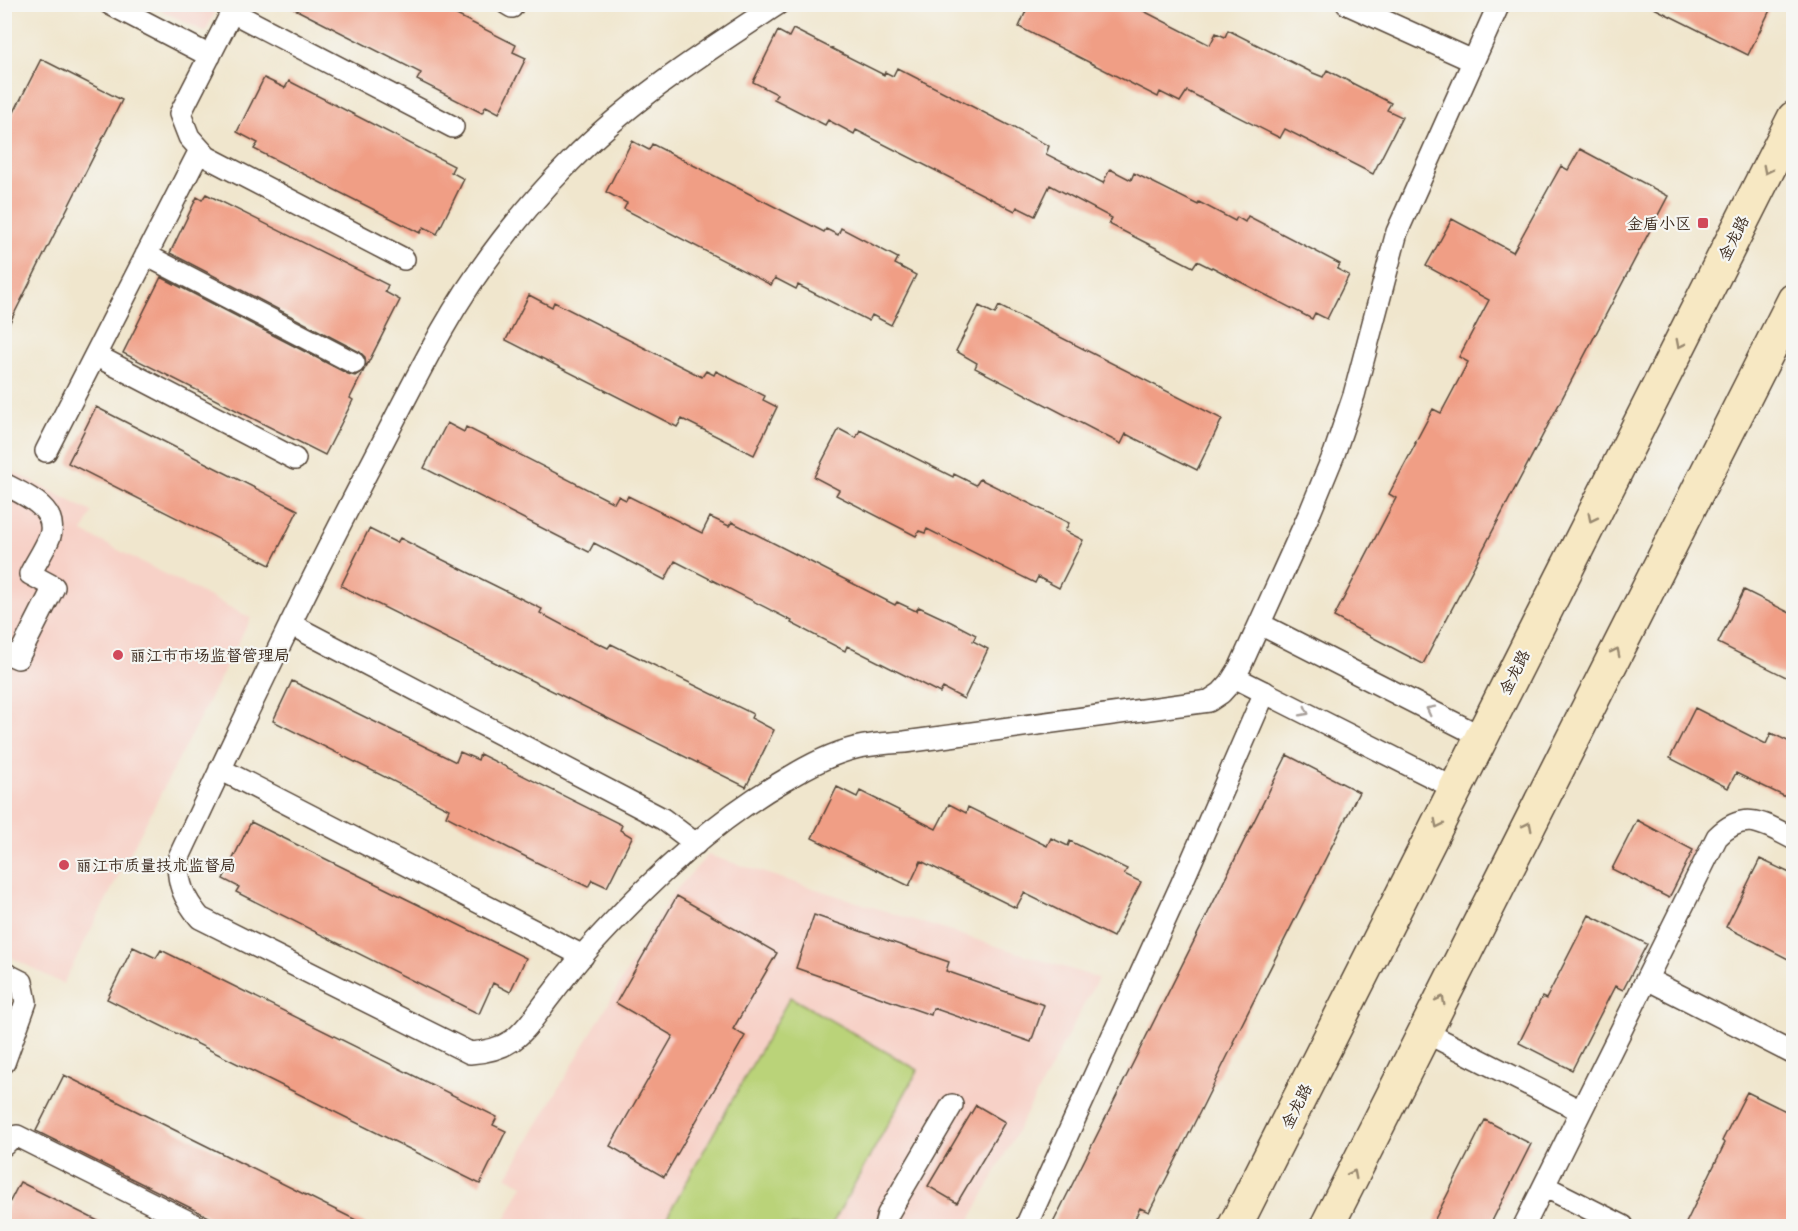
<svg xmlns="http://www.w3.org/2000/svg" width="1798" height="1231" font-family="'Patrick Hand','LXGW WenKai TC',sans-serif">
  <rect width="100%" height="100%" fill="#f6f6f2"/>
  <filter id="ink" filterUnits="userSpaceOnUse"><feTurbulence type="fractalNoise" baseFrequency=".0167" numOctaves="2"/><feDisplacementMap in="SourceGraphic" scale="12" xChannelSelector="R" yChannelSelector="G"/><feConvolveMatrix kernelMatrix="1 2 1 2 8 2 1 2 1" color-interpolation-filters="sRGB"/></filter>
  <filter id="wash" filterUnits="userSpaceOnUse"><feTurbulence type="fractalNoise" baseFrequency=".008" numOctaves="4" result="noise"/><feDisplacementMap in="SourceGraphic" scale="24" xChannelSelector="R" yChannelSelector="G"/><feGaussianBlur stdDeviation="1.35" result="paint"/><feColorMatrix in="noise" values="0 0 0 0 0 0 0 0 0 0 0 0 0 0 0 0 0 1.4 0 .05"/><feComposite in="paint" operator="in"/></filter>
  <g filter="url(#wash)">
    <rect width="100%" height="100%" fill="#f0e6cd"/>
    <path fill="#f7d1c7" d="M150,5H219L205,32Z
      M4,467L92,512L83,532L251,618L63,984L5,954Z
      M708,855L1098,978L967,1226H502L523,1185L507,1177L673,893Z"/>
    <path fill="#bad379" stroke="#7a7e4c" stroke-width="1.5" d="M790,997L918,1070L831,1226H677L665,1220Z"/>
    <g id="blocks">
      <path fill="#f09e85" d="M285,4H435L516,45L513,52L526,58L499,113L486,106L482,113L417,80L421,73Z
        M1029,4H1130L1210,45L1216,33L1225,37L1228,30L1313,73L1323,77L1327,70L1348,81L1391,103L1387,110L1402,117L1373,174L1285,129L1280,138L1187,91L1180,102L1160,92L1158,97L1019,27Z
        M1646,4H1773L1748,55Z
        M793,29L884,75L885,72L893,76L897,68L1049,146L1046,154L1103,183L1110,169L1131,180L1134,173L1198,205L1199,202L1235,221L1237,217L1245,222L1248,216L1340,264L1337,269L1349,275L1327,319L1315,313L1312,319L1212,267L1211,268L1197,261L1193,267L1160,250L1109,224L1112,218L1050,185L1035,216L1017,207L1015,211L856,130L854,134L828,120L825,125L774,99L777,94L753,82L778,31L789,37Z
        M41,59L122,100L4,334V132Z
        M264,78L285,88L289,81L454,166L451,172L464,179L437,234L424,227L420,233L254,149L258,143L237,132Z
        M632,141L649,150L652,144L824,232L826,229L838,235L841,228L898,258L895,264L916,275L891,325L872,315L869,321L798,285L796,289L775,278L771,285L624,209L627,203L606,192Z
        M1580,149L1668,196L1423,664L1334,617L1396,498L1389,494L1416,443H1415L1433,409L1441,413L1468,362L1459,357L1489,300L1426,266L1452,219L1513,252L1561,166L1568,170Z
        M206,194L388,285L385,292L400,300L366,367L365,357L360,352L170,253L197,197L202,200Z
        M161,277L348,374L355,376L364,370L350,398L353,400L325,455L123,353Z
        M529,295L552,307L554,302L702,377L706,371L714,375L716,371L765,396L763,400L777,407L754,455L682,419L677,427L506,340Z
        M979,306L995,314L999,306L1222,419L1197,470L1126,434L1121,444L975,368L977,363L956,351Z
        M96,407L298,510L270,565L68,463Z
        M447,423L464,432L466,427L614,503L618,496L626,500L628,496L702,533L710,517L729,526L732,522L895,605L897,602L916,611L919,607L951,622L976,635L973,641L988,649L964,699L943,688L940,693L847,646L845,651L791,623L792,621L675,561L665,580L594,543L589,552L424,468Z
        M839,429L856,438L860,430L953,477L954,474L976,485L980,479L1069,523L1065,531L1083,540L1059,588L1038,577L1035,583L927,529L925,533L919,531L916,536L836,495L839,490L814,477Z
        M369,529L397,543L400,538L421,549L542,609L540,613L585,637L608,648L611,644L753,714L751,718L774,730L746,787L341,586Z
        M1744,590L1794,615V681L1718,643Z
        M292,681L456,762L460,752L478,760L480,754L622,825L620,830L632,837L607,887L592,880L588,887L536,862L446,816L449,809L273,721Z
        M1695,708L1766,744L1771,733L1794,744V801L1736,773L1728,788L1670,758Z
        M1287,755L1359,792L1233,1042L1234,1043L1180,1152L1149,1212L1140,1208L1131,1227H1051Z
        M837,787L857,797L860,791L936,829L949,804L966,813L968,807L1047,846L1051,838L1068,846L1070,841L1127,869L1124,874L1141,882L1113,937L1024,893L1016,908L921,861L909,886L812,838Z
        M1637,820L1693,850L1669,898L1612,869Z
        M251,822L526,958L510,992L493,983L479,1014L236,892L239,887L223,879Z
        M1760,859L1794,875V962L1726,927Z
        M677,896L777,953L733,1029L745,1036L664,1177L610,1146L673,1036L616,1003Z
        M814,915L949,962L946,971L1044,1005L1031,1042L933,1008L931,1015L796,968Z
        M1589,915L1647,944L1623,990L1615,986L1572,1070L1519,1043L1542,997L1546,999Z
        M133,947L156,958L161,950L497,1117L493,1125L506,1131L480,1184L107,999Z
        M64,1075L247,1166L370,1227H229L36,1131Z
        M1747,1092L1794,1115V1227H1684L1725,1143L1722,1141Z
        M976,1105L1005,1122L957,1203L928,1186Z
        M1485,1120L1531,1144L1489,1227H1431Z
        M20,1182L110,1227H4V1213Z"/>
    </g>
  </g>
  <g filter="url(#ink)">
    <use href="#blocks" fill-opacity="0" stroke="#564638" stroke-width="1.5"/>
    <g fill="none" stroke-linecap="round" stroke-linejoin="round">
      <defs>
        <path id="lane" d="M110,4L210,56
          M236,4L180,114L189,137L207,157L404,259
          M507,4L512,7
          M778,4C705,52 631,99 570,162C521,212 476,270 441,332C418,373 396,417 374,459C305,590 242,723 179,857C176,882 184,899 200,918L470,1053C485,1052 500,1049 513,1040C528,1029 539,1010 551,995C567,974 583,954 601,935C655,876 715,820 785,780C806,767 830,754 855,748C871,744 888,743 905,742L1209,701L1221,693L1230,683L1240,667L1311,510L1334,454L1354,395L1397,232L1499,4
          M1347,4L1473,61
          M232,12L453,127
          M146,255L354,363
          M95,355L295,459
          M46,451L200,150
          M4,484C23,494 59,508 50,536C45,549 36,562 30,574L54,587L18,658L4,652
          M290,624L663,819L696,844
          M1260,624L1482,737
          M1234,677L1456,789
          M220,769L583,956
          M4,973L22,982L26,1002L4,1063
          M1647,979L1794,1054
          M1425,1032L1581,1111
          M4,1145L10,1139L17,1136L197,1226
          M1544,1186L1623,1226
          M885,1226L888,1214L952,1105
          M1026,1226L1181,885L1265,692
          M1524,1226L1717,837C1745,809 1764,824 1794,839"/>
        <path id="secondary" d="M1235,1226L1794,118
          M1327,1226L1794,300"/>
      </defs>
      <use href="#lane" stroke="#564638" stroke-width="24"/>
      <use href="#secondary" stroke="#564638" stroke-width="36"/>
      <use href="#lane" stroke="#fff" stroke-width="21"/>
      <use href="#secondary" stroke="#f7e8c3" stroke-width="33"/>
    </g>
    <defs><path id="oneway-chevron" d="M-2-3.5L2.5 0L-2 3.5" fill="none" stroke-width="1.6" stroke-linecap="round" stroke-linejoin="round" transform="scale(1.5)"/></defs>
    <g stroke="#998970">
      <use href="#oneway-chevron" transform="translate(1767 170) rotate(117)"/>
      <use href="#oneway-chevron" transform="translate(1680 344) rotate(117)"/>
      <use href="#oneway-chevron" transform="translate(1592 518) rotate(117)"/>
      <use href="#oneway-chevron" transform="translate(1616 652) rotate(-63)"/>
      <use href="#oneway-chevron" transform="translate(1438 824) rotate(117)"/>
      <use href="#oneway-chevron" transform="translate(1528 826) rotate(-63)"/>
      <use href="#oneway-chevron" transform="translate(1441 1000) rotate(-63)"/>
      <use href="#oneway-chevron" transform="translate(1353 1174) rotate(-63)"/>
    </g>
    <g stroke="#a79f9a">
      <use href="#oneway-chevron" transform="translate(1430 710) rotate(-153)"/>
      <use href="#oneway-chevron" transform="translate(1305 712) rotate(27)"/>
    </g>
  </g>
  <g fill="#d1495b" stroke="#f6f6f2" stroke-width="2">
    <rect x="1697" y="217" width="12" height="12" rx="3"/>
    <circle cx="118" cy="655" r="6"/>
    <circle cx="64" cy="865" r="6"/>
  </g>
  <g text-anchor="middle" stroke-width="4.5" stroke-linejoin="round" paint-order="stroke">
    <g font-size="16" fill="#3b2a1e" stroke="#f6f6f2" text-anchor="start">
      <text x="1691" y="229" text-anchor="end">金盾小区</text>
      <text x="130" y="661">丽江市市场监督管理局</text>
      <text x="76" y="871">丽江市质量技术监督局</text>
    </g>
    <g font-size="16" fill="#3b2a1e" stroke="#f6f6f2">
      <text transform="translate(1733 238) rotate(-63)" y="6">金龙路</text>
      <text transform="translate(1514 672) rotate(-63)" y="6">金龙路</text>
      <text transform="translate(1296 1106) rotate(-63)" y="6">金龙路</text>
    </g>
  </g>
  <rect width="1798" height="1231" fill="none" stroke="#f6f6f2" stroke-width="24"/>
</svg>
